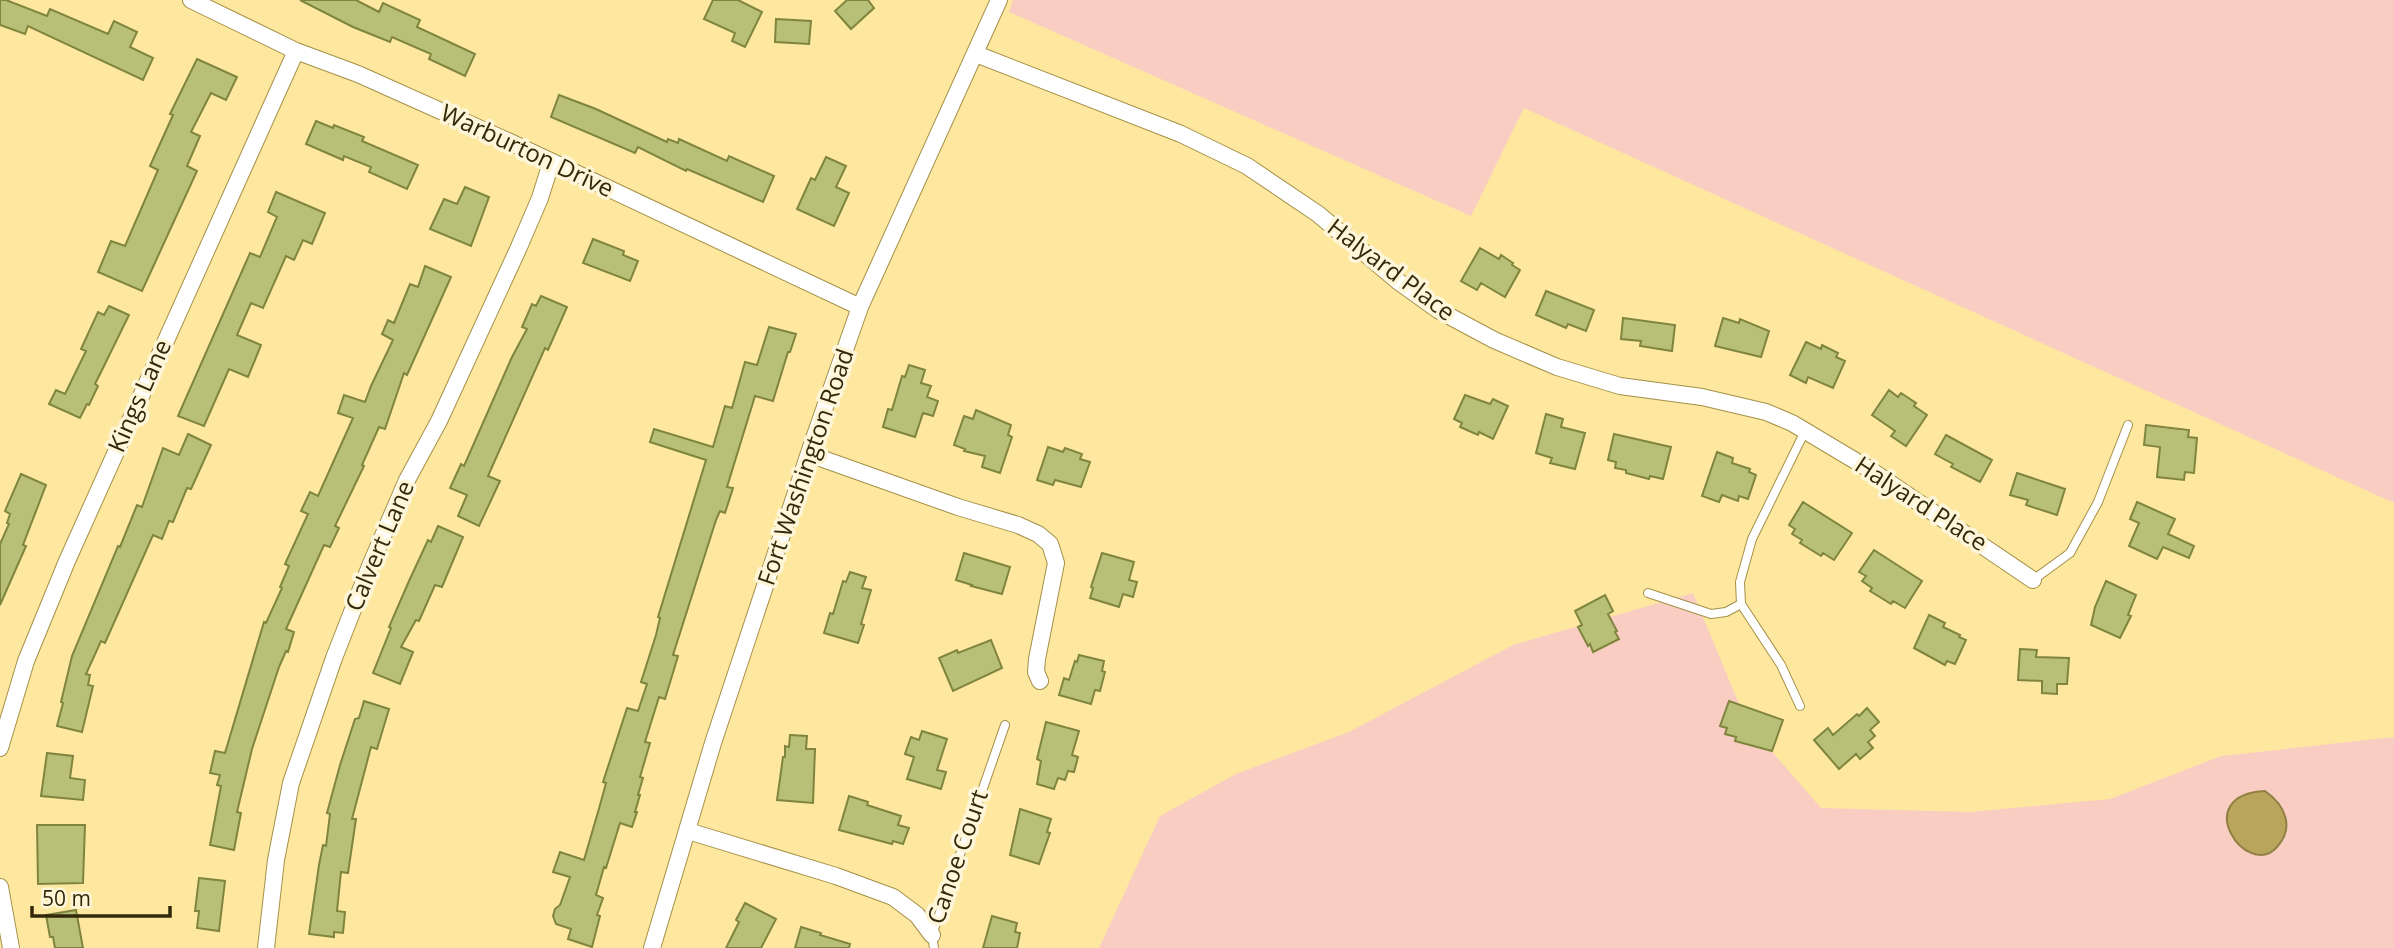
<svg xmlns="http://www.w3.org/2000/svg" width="2394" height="948" font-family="'Open Sans',sans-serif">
  <rect width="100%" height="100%" fill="#fee89f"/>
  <path fill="#f9cdc2" d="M1013,0H2394V503L1524,108L1471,216L1009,12Z
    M1693,593L1747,723L1821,808L1970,812L2110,799L2221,756L2394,737V948H1099L1160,816L1236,774L1349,732L1513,645Z"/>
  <path fill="#baa55d" stroke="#918044" stroke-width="2" d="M2265,791C2285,805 2295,827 2277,847C2247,881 2188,795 2265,791Z"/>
  <path fill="#b8bf77" stroke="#7f853e" stroke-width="2" d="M0,0H6L47,16L50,9L108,34L114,21L137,32L130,47L153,58L143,80L28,26L25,34L0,25Z
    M300,0H356L379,12L383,3L420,20L417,27L475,54L465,76L429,59L431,54L392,37L390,42L353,27Z
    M713,0H738L762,12L745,47L732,41L735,33L704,19Z
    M847,0H868L874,8L851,29L835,11Z
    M776,19L811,21L809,44L775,42Z
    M197,59L237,77L226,100L211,93L191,132L200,136L187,166L197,171L142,291L98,272L111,241L125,246L158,170L150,166L173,115L170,114Z
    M559,95L596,109L667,142L668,139L678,143L679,139L727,161L729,156L774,176L763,202L687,169L686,171L638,147L635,153L551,117Z
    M316,121L333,128L334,125L364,137L362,141L418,165L407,189L369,172L371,167L344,156L343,160L306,144Z
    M826,157L846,166L836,187L849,193L834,226L797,209L811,178L815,180Z
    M465,187L489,197L471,246L430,229L444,199L457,204Z
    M276,192L325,213L312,244L303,240L294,260L286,256L263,308L251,303L237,335L261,345L248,377L229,369L204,426L178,416L250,253L260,257L277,217L268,212Z
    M593,239L624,251L623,255L638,261L630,281L583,263Z
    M1480,248L1499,259L1501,255L1513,263L1512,265L1520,270L1505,297L1481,283L1477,290L1461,281Z
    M425,266L451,277L407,375L404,373L385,429L379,427L362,465L364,466L335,526L339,528L330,547L324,545L286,629L294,632L288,652L286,651L279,667L252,749L237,812L241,813L234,850L210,845L221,786L217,785L220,775L210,773L215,751L225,753L264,622L266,623L282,588L280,587L289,566L285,564L308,514L301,511L310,492L318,496L353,418L338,413L344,395L365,402L371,386L393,340L382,334L388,320L394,323L410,284L418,287Z
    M1546,291L1594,310L1586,331L1568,324L1566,328L1536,315Z
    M541,296L567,307L548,350L545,348L488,476L500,481L479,526L458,516L467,495L450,488L461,464L464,466L512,357L527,329L522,327L532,304L536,306Z
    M109,306L129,315L102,370L95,384L98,386L89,405L87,404L80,418L49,404L56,390L65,394L86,351L81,349L98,312L104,315Z
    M1623,318L1675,325L1672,351L1640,346L1641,341L1621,339Z
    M1723,318L1739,323L1740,319L1769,331L1761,357L1715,346Z
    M769,327L796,334L790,352H788L773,401L755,396L727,487L733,488L725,513L720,511L716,520L673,655L678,656L665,699L659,697L645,742L650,743L640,777L643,778L638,795H640L635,812H637L632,827L620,823L606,868L604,867L596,895L603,898L597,915L600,916L592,947L568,939L571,929L556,924L553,916L555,909L560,905L570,877L553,872L560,852L584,860L600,805L606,783L603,782L627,708L638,711L647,684L641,682L656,635L660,618L658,617L706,460L650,442L654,429L713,447L725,406L732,408L745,362L757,365Z
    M1806,342L1821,349L1822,345L1838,353L1836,357L1845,361L1833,388L1808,377L1806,383L1790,375Z
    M909,365L925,370L921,383L931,386L927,397L938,401L933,416L923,413L915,437L883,427L888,409L892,410L902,376L905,377Z
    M1889,390L1898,397L1901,393L1916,403L1914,406L1927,415L1906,446L1891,436L1895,431L1872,415Z
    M1465,395L1490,404L1493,399L1508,406L1493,439L1479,432L1478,435L1460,427L1462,423L1454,419Z
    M976,410L1011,425L1008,435L1012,437L1000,473L982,467L985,456L964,451L965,449L954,445L964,416L973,419Z
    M1546,414L1563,419L1561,427L1585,433L1575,469L1550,463L1552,458L1536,453Z
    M2146,425L2189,430L2188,437L2197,438L2194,473L2185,472L2184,480L2157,477L2160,447L2144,445Z
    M188,434L211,445L191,489L187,488L173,522L169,521L162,539L153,535L105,643L101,641L86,674L90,675L88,685L93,686L82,732L57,726L63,703L61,702L72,656L118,546L120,547L137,505L142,507L163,448L179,455Z
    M1614,434L1671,447L1663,479L1650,476L1649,479L1626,473V470L1615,468L1616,462L1608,460Z
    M1946,435L1992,460L1980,482L1951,467L1953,464L1935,454Z
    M1048,447L1063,452L1065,448L1082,454L1080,459L1090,462L1081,487L1055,480L1053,485L1037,480Z
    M1717,452L1733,458L1732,463L1750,469L1749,472L1756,475L1748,499L1739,496L1738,501L1722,495L1719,502L1702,496Z
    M2017,473L2065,489L2057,515L2026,505L2028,500L2010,495Z
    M21,474L46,485L23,545L26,546L0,605V544L9,524L7,523L10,514L5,511Z
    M1803,502L1852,533L1834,560L1823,553L1821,556L1800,543L1802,540L1792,534L1795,529L1789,525Z
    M2137,502L2175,519L2168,534L2194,546L2189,558L2163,547L2157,559L2129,546L2139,523L2130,519Z
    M438,526L463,537L442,587L435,585L419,621L416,620L401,647L413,652L400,684L373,673L391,628L389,627L409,581L428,540L431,542Z
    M1874,550L1922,581L1905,608L1893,601L1891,604L1870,591L1872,588L1862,581L1866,576L1859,572Z
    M964,553L1010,567L1002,594L971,586L972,585L956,580Z
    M1102,553L1134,562L1129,580L1137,582L1133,597L1123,594L1119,607L1090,598L1093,588L1091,587Z
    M850,572L866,577L862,588L871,590L861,624L864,625L858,643L824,633L830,613L833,614L843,581L846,582Z
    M2106,581L2136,595L2128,615L2131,616L2120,638L2091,625L2095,607Z
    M1605,595L1613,611L1608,614L1617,631L1615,632L1619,639L1593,652L1590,644L1588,646L1578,627L1582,625L1575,611Z
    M1929,615L1945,623L1943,627L1960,635L1959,637L1966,640L1955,664L1947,661L1945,665L1914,648Z
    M991,640L1002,668L953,691L939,658L957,650L958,653Z
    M2020,649L2037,650L2036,657L2069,658L2067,684H2057V694L2042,693V681L2018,680Z
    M1079,655L1104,661L1102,671L1105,672L1100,691L1095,690L1091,704L1059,695L1064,678L1069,680L1075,661L1077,662Z
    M364,701L389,709L377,749L371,747L352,819H356L348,873L341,872L337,911L345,912L343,933L334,932V937L309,934L319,865L323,845L326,846L330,814L327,813L340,765L355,719L359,718Z
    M1729,701L1783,720L1772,751L1735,741L1736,737L1725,734L1727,728L1720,726Z
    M1867,708L1879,722L1870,730L1875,736L1868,742L1873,748L1860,759L1856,754L1839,769L1814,740L1828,728L1833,735L1857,714L1859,716Z
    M1046,722L1079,731L1072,755L1078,757L1074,772L1068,771L1065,780L1058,778L1054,789L1037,784L1041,761L1037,759Z
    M922,731L947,739L937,770L946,772L941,789L907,779L914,757L905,754L911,737L919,740Z
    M790,735L807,736L806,749H815L813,803L777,800L783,757H785V746L789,747Z
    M47,753L73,756L70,778L85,780L83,800L41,796Z
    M849,796L868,802L867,805L901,816L898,825L909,828L903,844L893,841L892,844L839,830Z
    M1020,809L1051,819L1047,832L1050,833L1039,864L1010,855Z
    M37,825H85L83,883L38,884Z
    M199,878L225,881L219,931L197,928L199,911H195Z
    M745,903L776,919L761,948H726L739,922L736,920Z
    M76,910L83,948H55L53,937H50L46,915Z
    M992,916L1017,923L1015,932L1020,933L1017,948H983Z
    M801,927L821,933L820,935L850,944L849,948H795Z"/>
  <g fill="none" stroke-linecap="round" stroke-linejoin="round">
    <defs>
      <path id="service" d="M2033,580L2070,553L2098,502L2128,425
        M1648,593L1711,614L1726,612L1741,604
        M1800,706L1781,665L1741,604L1740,582L1752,539L1805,431
        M934,948L932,935L1005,725"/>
      <path id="minor" d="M191,0L296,51L358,74L510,142L860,307
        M976,54L1181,134L1247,166L1318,214L1399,282L1438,310L1494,340L1557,367L1620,386L1702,397L1766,412L1792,423L1869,469L2033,580
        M809,454L958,507L1018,525L1038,534L1050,544L1056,563L1037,659L1036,672L1040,681
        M0,748L26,661L67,561L296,51
        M688,831L836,876L893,897L917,915L932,935
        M0,887L11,948
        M266,948L276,860L291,783L334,658L370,566L407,480L439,421L519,247L540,198L551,163
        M652,948L713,743L811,447L860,307L999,0"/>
    </defs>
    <use href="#service" stroke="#a49048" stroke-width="10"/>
    <use href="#minor" stroke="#a49048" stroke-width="18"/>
    <use href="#service" stroke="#fff" stroke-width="8"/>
    <use href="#minor" stroke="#fff" stroke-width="16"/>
  </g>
  <g text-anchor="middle" stroke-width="7" stroke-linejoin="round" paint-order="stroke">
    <g font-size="24" fill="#32290b" stroke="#fff6da">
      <text transform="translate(527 151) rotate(25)" y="8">Warburton Drive</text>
      <text transform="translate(1391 270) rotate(37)" y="8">Halyard Place</text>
      <text transform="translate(140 396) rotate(-66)" y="8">Kings Lane</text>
      <text transform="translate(806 467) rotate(-71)" y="8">Fort Washington Road</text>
      <text transform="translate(1921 504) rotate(33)" y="8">Halyard Place</text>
      <text transform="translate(380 546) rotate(-67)" y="8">Calvert Lane</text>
      <text transform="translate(958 857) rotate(-71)" y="8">Canoe Court</text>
    </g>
  </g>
  <path d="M32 906v10h138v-10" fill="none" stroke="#32290b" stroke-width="3.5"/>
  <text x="42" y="906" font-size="21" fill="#32290b" stroke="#fff6da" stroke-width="5" paint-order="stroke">50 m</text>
</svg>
